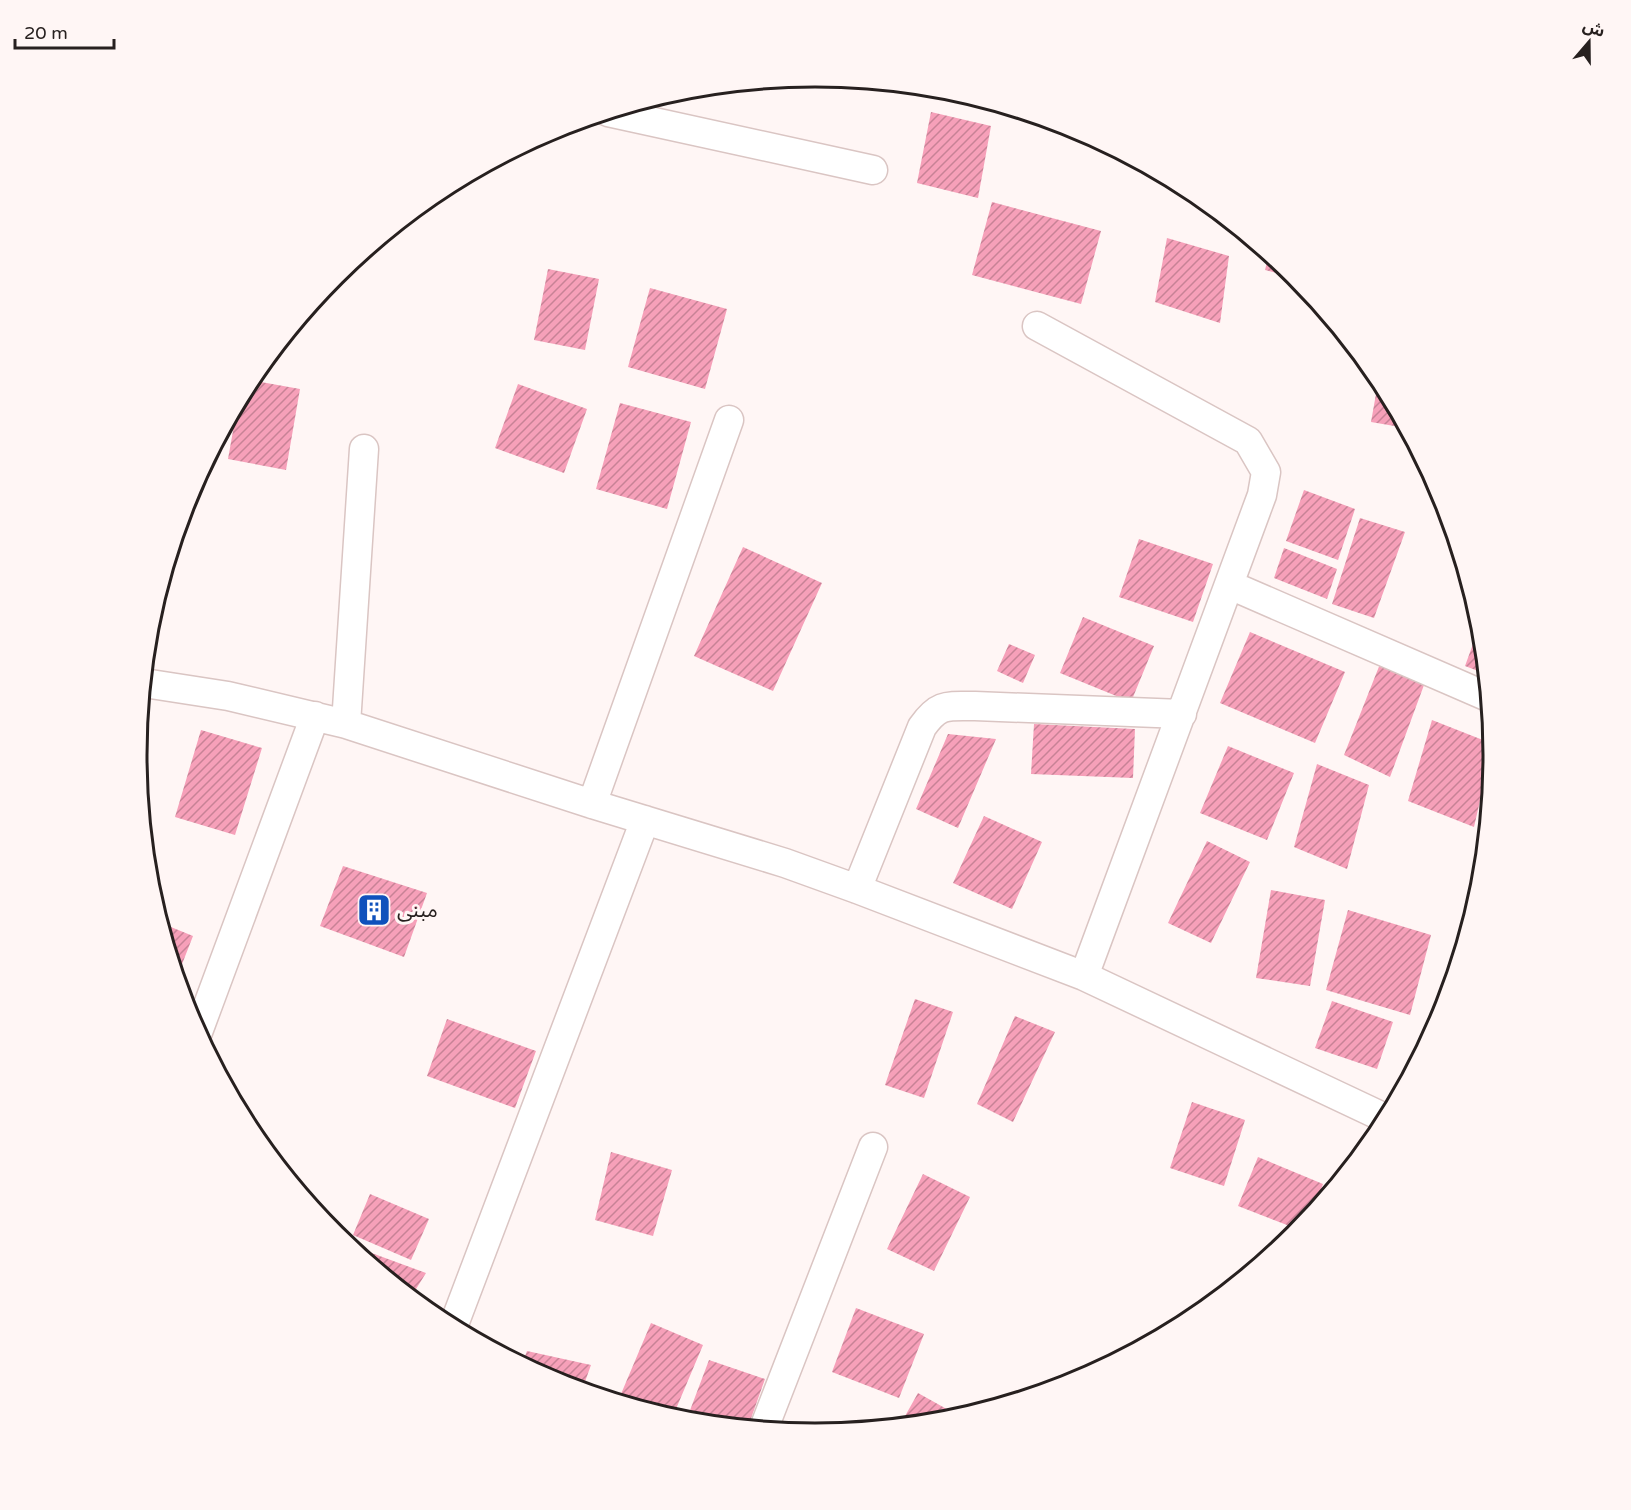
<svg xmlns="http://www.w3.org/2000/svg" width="1631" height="1510" font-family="'Varela Round','Noto Sans Arabic',sans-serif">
  <defs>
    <pattern id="building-hatch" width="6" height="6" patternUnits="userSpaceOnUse" patternTransform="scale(1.5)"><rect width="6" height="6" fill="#f6a0b9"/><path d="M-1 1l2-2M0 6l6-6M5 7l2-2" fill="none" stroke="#c78296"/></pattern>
  </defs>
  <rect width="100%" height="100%" fill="#fff6f5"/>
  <path fill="url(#building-hatch)" d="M931,112L991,126L978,198L917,183Z
    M992,202L1101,231L1081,304L972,275Z
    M1167,238L1229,256L1220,323L1155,302Z
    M1269,254L1296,275L1299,279L1265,270Z
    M548,269L599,279L585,350L534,340Z
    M650,288L727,309L705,389L628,367Z
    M1379,377L1380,378L1406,428L1371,422Z
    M250,380L300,389L286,470L228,459L238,403Z
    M518,384L587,409L564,473L495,448Z
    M620,403L691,422L667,509L596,489Z
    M1304,490L1355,509L1338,560L1286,541Z
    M1360,518L1405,532L1374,618L1332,604Z
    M1139,539L1213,564L1193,622L1119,597Z
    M743,547L822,583L773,691L694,656Z
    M1284,548L1337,569L1327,599L1274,578Z
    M1083,617L1154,646L1131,702L1060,673Z
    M1481,622V623L1486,674L1465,666Z
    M1250,632L1345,672L1315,743L1220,703Z
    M1009,644L1035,655L1023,683L997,671Z
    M1380,664L1424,685L1390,777L1344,755Z
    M1432,720L1493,744L1474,827L1408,801Z
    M1034,724L1135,729L1133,778L1031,774Z
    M201,730L262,748L235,835L175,817Z
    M948,734L996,739L958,828L916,809Z
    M1228,746L1294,773L1267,840L1200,813Z
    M1317,764L1369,785L1347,869L1294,847Z
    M984,816L1042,842L1012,909L953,883Z
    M1207,841L1250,862L1211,943L1168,923Z
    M343,866L427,893L404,957L320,926Z
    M1271,890L1325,900L1310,986L1256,978Z
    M1348,910L1431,935L1410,1015L1326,990Z
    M161,923L193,936L177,977L163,929Z
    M915,999L953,1012L924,1098L885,1085Z
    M1332,1001L1393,1022L1377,1069L1315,1048Z
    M1015,1016L1055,1032L1013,1122L977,1104Z
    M447,1019L536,1051L515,1108L427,1076Z
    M1192,1102L1245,1120L1224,1186L1170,1168Z
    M611,1152L672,1170L653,1236L595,1220Z
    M1258,1157L1323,1184L1310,1217L1300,1230L1238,1206Z
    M923,1174L970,1197L934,1271L887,1249Z
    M370,1194L429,1219L411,1260L353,1235Z
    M358,1248L426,1273L411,1297L356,1252Z
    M856,1308L924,1334L899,1398L832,1372Z
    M651,1323L703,1345L673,1416L621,1394Z
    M527,1351L591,1365L582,1390L556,1382L522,1364Z
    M709,1360L765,1379L748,1427L686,1421Z
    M918,1393L961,1417L948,1421L900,1425Z"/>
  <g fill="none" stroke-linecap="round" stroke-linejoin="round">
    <defs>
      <path id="minor" d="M608,112L873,170
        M1037,326L1248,441L1266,472L1262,495L1084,976
        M1230,585L1488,697
        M144,683L228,696L346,724L592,804L785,863L857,889L1084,976L1387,1119
        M346,724L364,449
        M592,804L729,420
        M857,889L922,727C939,703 947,706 975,706L1182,714
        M198,1032L315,716
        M453,1327L645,820
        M764,1428L873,1147"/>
    </defs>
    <use href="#minor" stroke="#dac5c3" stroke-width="31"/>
    <use href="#minor" stroke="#fff" stroke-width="28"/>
  </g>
  <defs>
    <symbol id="building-square" viewBox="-11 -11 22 22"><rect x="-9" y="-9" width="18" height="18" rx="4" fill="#0f51bc" stroke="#fff6f5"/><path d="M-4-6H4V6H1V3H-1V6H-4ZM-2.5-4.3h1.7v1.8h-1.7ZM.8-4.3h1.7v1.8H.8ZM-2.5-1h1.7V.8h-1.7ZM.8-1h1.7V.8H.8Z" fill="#fff"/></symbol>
  </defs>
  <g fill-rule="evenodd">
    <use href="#building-square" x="355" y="891" width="38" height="38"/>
  </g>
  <g text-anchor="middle" stroke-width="6" stroke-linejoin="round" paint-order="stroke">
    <g font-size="21" fill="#27201f" stroke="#fff6f5" text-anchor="start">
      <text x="397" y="917">مبنى</text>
    </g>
  </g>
  <path d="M0 0H1631V1510H0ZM147 755a668 668 0 1 1 1336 0a668 668 0 1 1-1336 0Z" fill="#fff6f5" fill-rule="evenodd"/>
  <path fill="none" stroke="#27201f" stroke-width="3" d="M147 755a668 668 0 1 1 1336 0a668 668 0 1 1-1336 0Z"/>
  <g transform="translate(1589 42) rotate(20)" stroke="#fff6f5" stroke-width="4.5" paint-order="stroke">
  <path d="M0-4.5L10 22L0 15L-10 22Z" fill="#27201f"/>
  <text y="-9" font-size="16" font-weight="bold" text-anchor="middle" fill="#27201f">ش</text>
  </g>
  <path d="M15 39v9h99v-9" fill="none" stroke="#27201f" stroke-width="3"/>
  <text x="24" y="39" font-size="18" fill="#27201f" stroke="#fff6f5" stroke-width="4.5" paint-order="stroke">20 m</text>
</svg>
